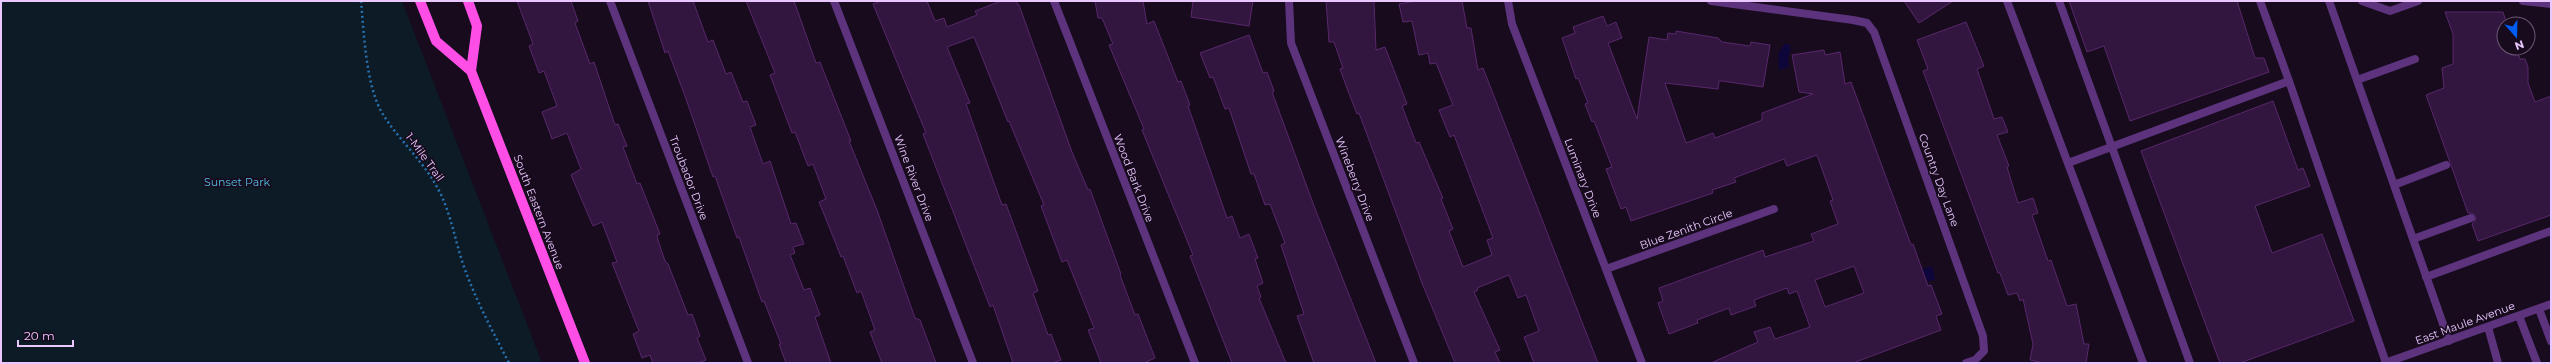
<svg xmlns="http://www.w3.org/2000/svg" width="2552" height="364" font-family="Montserrat,sans-serif">
  <rect width="100%" height="100%" fill="#170b1d"/>
  <path fill="#0d1b27" d="M1,1H402L542,363H1Z"/>
  <path fill="#0e063a" d="M1784,44H1789L1791,48L1788,57L1789,67L1779,70L1778,54Z
    M1932,266L1935,279L1928,282L1926,277L1910,282L1919,270Z"/>
  <path fill="#33163f" stroke="#58276c" fill-rule="evenodd" d="M517,1H571L578,21L575,23L590,64L594,62L615,125L618,124L627,146L623,147L637,184L640,183L660,234L657,235L658,240L665,261L668,264L688,315L692,314L700,336L697,338L706,360L697,363H653L650,355L642,358L633,334L639,331L612,263L617,262L602,222L593,226L571,175L581,169L567,133L552,139L542,112L557,106L544,71L539,73L529,46L533,44Z
    M648,1H693L708,42L713,40L726,74L731,72L743,102L747,101L756,125L750,127L763,164L770,161L791,224L796,223L804,244L793,247L795,253L790,255L804,290L810,288L820,315L815,317L831,363H786L779,344H781L764,301L762,302L739,237L737,238L715,176L713,177L685,96L668,51L665,53Z
    M746,1H794L816,63L820,62L851,141H849L877,210L915,318L920,320L936,363H882L870,332L875,330L861,291L857,293L843,256L841,257L830,229L819,202L826,199L813,164L808,166L795,132L792,133L770,75L775,73Z
    M881,1H927L935,21L944,18L947,27L977,15L975,11L1001,1H1016L1018,5H1019L1072,152L1088,190L1090,189L1121,274L1120,275L1135,315L1138,314L1155,358L1144,363H1101L1088,330L1094,328L1067,260L1062,262L1041,206L1044,205L1009,121L1008,122L974,37L947,47L970,103L966,104L987,163L1002,205L1006,204L1038,291L1033,293L1048,335L1051,334L1061,360L1052,363H1013L993,305L990,307L930,152L923,134L926,133L873,4Z
    M1095,1H1143L1147,24L1154,21L1178,82L1181,81L1190,105L1188,106L1227,218L1232,216L1240,238L1249,234L1258,258L1255,259L1263,283L1257,286L1261,297L1259,298L1286,363H1232L1190,256L1193,255L1142,130L1144,129L1109,45L1113,44L1102,18H1098Z
    M1193,1H1253L1249,26L1191,17Z
    M1326,1H1374L1376,50L1385,47L1407,104L1402,106L1416,143L1419,142L1443,198L1441,199L1453,229L1449,231L1463,267L1492,255L1487,240L1493,238L1454,135L1450,137L1439,110L1453,105L1436,63L1430,64L1428,53L1419,55L1412,21L1403,22L1399,4L1415,1H1462L1467,28H1471L1478,70L1483,68L1598,363H1534L1524,337L1539,331L1526,295L1518,298L1509,275L1477,288L1478,290L1474,292L1500,350L1495,352L1500,363H1455L1422,283L1359,113L1357,114L1348,91L1340,69L1343,68L1334,42H1329Z
    M1904,1H1953L1919,23Z
    M2069,1H2237L2255,58H2264L2269,72L2130,121L2104,46L2087,52Z
    M2445,12H2503L2507,24H2504V48H2516L2520,59H2525L2528,67V83L2535,102L2551,96V215L2478,241L2472,224L2475,221L2476,217L2472,213H2468L2426,95L2444,88L2442,68L2453,64V34Z
    M1603,16L1607,26L1616,22L1622,38L1608,43L1637,119L1649,37L1667,40L1668,33L1676,34V31L1718,38L1722,42L1750,46L1751,42L1770,45L1763,87L1722,81H1719L1718,89L1665,83L1686,143L1713,133L1715,138L1760,121L1762,120V113L1813,94L1799,92L1792,55L1824,50L1825,55L1840,52L1845,84L1851,82L1911,245L1913,244L1928,286L1931,285L1942,314L1936,316L1941,330L1853,363H1711L1758,342L1754,332L1770,327L1775,339L1810,327L1797,291L1789,294L1787,288L1754,300L1756,306L1731,315L1729,308L1697,320L1698,323L1669,334L1658,303L1663,301L1659,288L1763,250L1765,257L1814,241L1811,234L1838,224L1830,201L1833,200L1817,155L1787,166L1784,159L1734,178L1736,182L1712,190L1713,193L1631,221L1626,207L1621,209L1606,169L1612,167L1594,121L1592,122L1585,104L1588,103L1578,78L1576,79L1562,38L1575,33L1573,27ZM1854,266L1864,293L1825,307L1815,280Z
    M1966,22L1984,66L1977,69L1994,119L2002,117L2008,132L1997,135L2009,166L2007,167L2018,203L2033,198L2038,213L2032,215L2048,261L2051,260L2067,306L2076,304L2084,344H2089L2086,363H2044L2030,360L2033,344L2023,299L2020,301L2017,293L2008,295L2000,273H1998L1923,71L1928,69L1917,40Z
    M1249,35L1263,73L1267,72L1274,91L1272,92L1314,206L1376,363H1314L1297,316L1304,314L1281,245L1285,243L1270,204L1265,205L1254,174H1251L1229,108L1225,109L1213,77L1210,78L1200,53Z
    M2273,101L2298,170L2303,168L2310,186L2255,206L2272,253L2322,234L2354,321L2240,363H2220L2141,151Z"/>
  <g fill="none" stroke-linecap="round" stroke-linejoin="round">
    <path stroke="#2773b2" stroke-width="2.5" stroke-dasharray="2 3" stroke-linecap="butt" d="M361,1C364,34 366,89 384,116C400,141 423,161 437,187C450,210 454,236 462,261C474,297 492,330 509,363"/>
    <path stroke="#5d337e" stroke-width="8" d="M2007,1L2143,363
      M2059,1L2190,363
      M2329,1L2449,341
      M2362,1L2390,11L2418,1
      M2523,1L2551,4
      M2357,80L2415,59
      M2289,81L2386,363
      M2068,163L2289,81L2260,1
      M2394,185L2446,165
      M2413,239L2471,218
      M2426,277L2551,231
      M2539,309L2551,341
      M2519,316L2537,363
      M2488,327L2498,363"/>
    <path stroke="#5d337e" stroke-width="8" d="M610,1L748,363
      M834,1L973,363
      M1054,1L1195,363
      M1289,1L1291,43L1414,363
      M1508,1L1512,24L1642,363
      M1711,1L1853,20L1867,23L1874,32L1983,336L1984,351L1975,360L1966,363
      M1606,269L1774,209
      M2385,363L2551,304"/>
    <path stroke="#ff4ee6" stroke-width="10" d="M420,1L436,41L471,71L585,363
      M468,1L477,26L471,71"/>
  </g>
  <g text-anchor="middle" stroke-width="3.5" stroke-linejoin="round" paint-order="stroke">
    <g font-size="11" fill="#eac7ff" stroke="#170b1d">
      <text transform="translate(425 157) rotate(54)" y="4">1-Mile Trail</text>
      <text transform="translate(689 178) rotate(69)" y="4">Troubador Drive</text>
      <text transform="translate(914 178) rotate(69)" y="4">Wine River Drive</text>
      <text transform="translate(1134 178) rotate(69)" y="4">Wood Bark Drive</text>
      <text transform="translate(1583 178) rotate(69)" y="4">Luminary Drive</text>
      <text transform="translate(1355 179) rotate(69)" y="4">Wineberry Drive</text>
      <text transform="translate(1939 180) rotate(70)" y="4">Country Day Lane</text>
      <text transform="translate(539 212) rotate(69)" y="4">South Eastern Avenue</text>
      <text transform="translate(1686 229) rotate(-20)" y="4">Blue Zenith Circle</text>
      <text transform="translate(2465 323) rotate(-20)" y="4">East Maule Avenue</text>
    </g>
    <g font-size="11" fill="#4fbce3" stroke="#170b1d">
      <text x="237" y="186">Sunset Park</text>
    </g>
  </g>
  <rect width="2552" height="364" fill="none" stroke="#eac7ff" stroke-width="4"/>
  <g transform="translate(2516 36) rotate(160)"><circle r="19" fill="#170b1d" stroke="#6b5677"/>
  <path d="M0-3L7 15L0 10L-7 15Z" fill="#005df2"/>
  <text y="-6" font-size="11" font-weight="bold" text-anchor="middle" fill="#eac7ff">N</text>
  </g>
  <path d="M18 340v6h55v-6" fill="none" stroke="#eac7ff" stroke-width="2"/>
  <text x="24" y="340" font-size="12" fill="#eac7ff" stroke="#170b1d" stroke-width="3" paint-order="stroke">20 m</text>
</svg>
